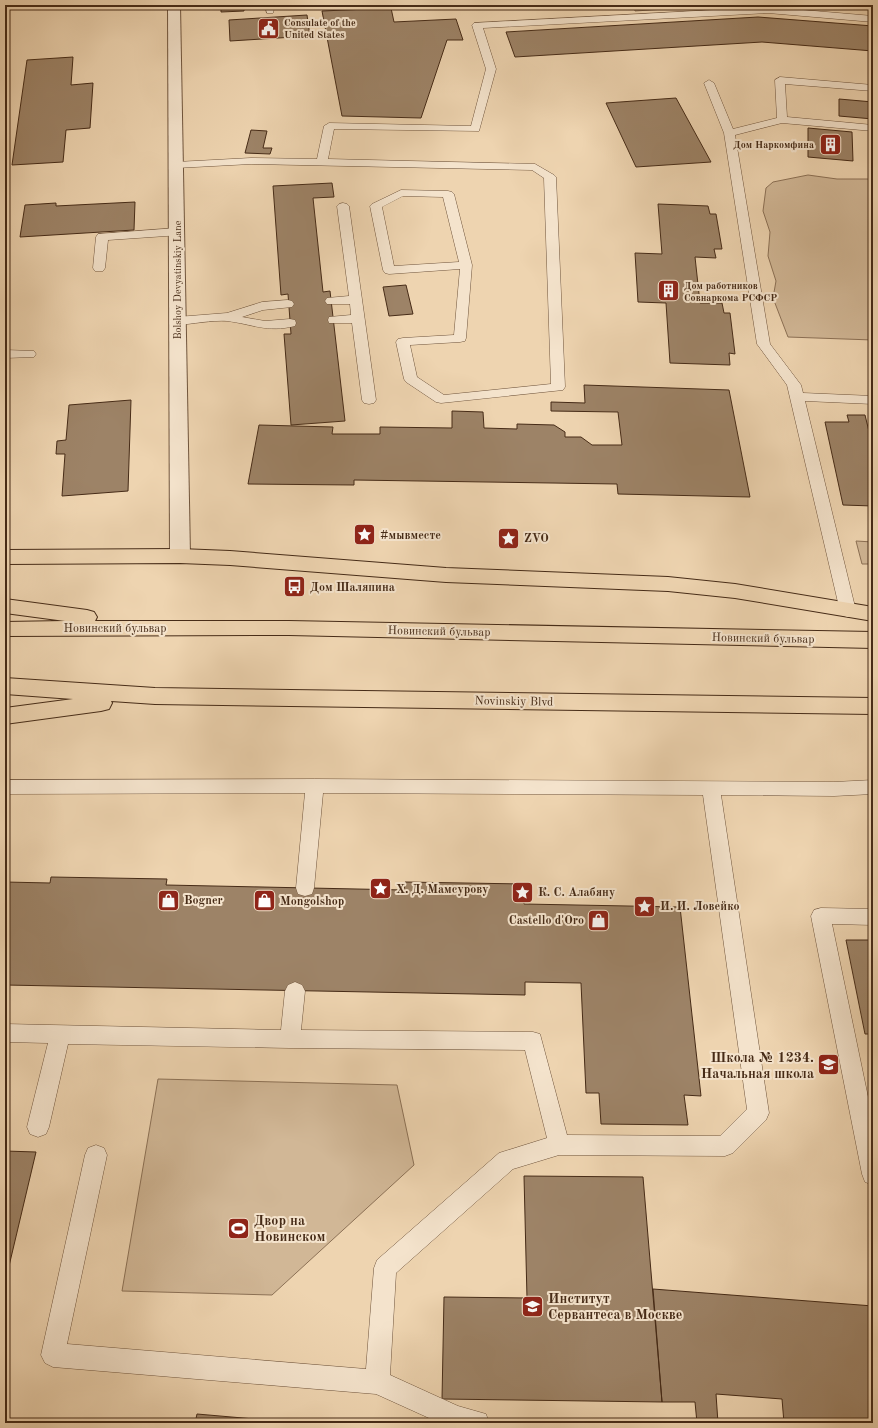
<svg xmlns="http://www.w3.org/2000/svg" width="878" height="1428" font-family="'Old Standard TT',serif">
  <rect width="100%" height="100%" fill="#eed4b0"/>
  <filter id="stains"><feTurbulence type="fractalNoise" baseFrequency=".005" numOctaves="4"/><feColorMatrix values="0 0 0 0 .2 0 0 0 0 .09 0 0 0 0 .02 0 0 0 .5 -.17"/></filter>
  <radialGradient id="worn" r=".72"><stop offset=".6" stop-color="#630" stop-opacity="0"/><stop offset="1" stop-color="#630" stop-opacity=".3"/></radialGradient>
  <path fill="#d1b796" stroke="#8c7156" d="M634,5H679L680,8L635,11Z
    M808,175L837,179H873V340L788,337L773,298L776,281L768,256L770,232L763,211L766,188L773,182Z
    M856,541L873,542V564H862Z
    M158,1079L397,1085L414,1165L272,1295L122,1291Z"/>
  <path fill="#9d8367" stroke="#462b17" d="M221,5H244V11L221,12Z
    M391,8L394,22L456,19L463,40H447L421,118L342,116L322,11Z
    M307,15L310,36L230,41L229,20Z
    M758,17L873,26V51L762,42L515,57L506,32Z
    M73,57L71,85L93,83L90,128L66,130L63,162L12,165L27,60Z
    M676,98L711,162L636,167L606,103Z
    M839,99L873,102V119L839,116Z
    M808,128L852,132L853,161L808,157Z
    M251,130L267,131L263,148H272L270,154L245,153Z
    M332,183L334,197L313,198L323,292L330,291L345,421L291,425L284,334H291L288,294L281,295L273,186Z
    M135,202L134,230L20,237L25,205L56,203V206Z
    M658,204L708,206L710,214H716L722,249H714L716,258L695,257L700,303H722L724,313H730L735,354L729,353L730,365L670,363L666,303L638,302L635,253L662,254Z
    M406,285L413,314L389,316L383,287Z
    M584,385L729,390L750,497L618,494L617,484L354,480V485L248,484L259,425L333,427L332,434H380V427L452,428V411L483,412L484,428L517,429V424L554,425L565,432V437H581L592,445H622L618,412L551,411V402L585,403Z
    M131,400L128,491L62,496L65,454H56L57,441L66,440L69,405Z
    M847,415H865L873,448V506L843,505L825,422H849Z
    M51,877L167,879L166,885L404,890L405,882L523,884L524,904L680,907L701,1096L684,1095L688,1125L601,1124L599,1093H586L581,983L525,982V995L5,985V882L50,883Z
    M846,940H873V1034H865Z
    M5,1151L36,1152L5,1283Z
    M524,1176L643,1177L662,1402L442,1399L444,1297L527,1298Z
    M653,1289L873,1306V1423H784L782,1399L716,1394L718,1423H697L695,1402H662Z
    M197,1414L300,1423H195Z"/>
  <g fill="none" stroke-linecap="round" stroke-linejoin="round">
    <defs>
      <path id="service" d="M265,5H275L273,13H267Z
        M768,7L873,16V22L768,13L483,28L496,69L479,131L334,129L328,159L535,164L554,175L556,177L565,387L563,390L441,403L436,402L406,382L404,379L396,342L398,339L403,338L454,335L460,269L389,274L385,273L383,270L370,206L372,204L401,190L448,191L452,192L454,194L472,265L466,338L465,341L460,342L410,345L417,377L444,395L551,384L544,178L532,170L251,164L176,168L170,165L176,162L251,158L317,159L324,126L329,123L471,126L486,69L472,25L474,23ZM403,196L443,197L459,262L394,266L382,207Z
        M780,77L873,85V91L785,84L787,117L873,125V131L782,123L735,135L770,344L801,385L803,393L873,396V404L805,401L856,611L854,615L848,617L842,615L840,611L787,385L757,344L724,133L704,83L709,80L714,83L733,129L777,118L775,80Z
        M343,203L347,204L349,206L376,400L374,403L369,404L364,403L362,400L352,323H329L328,320L329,317L351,315L350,304H327L325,301L327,298L349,296L337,206L339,204Z
        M177,228L181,229L183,232L181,235L108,240L105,268L103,271H95L93,268L96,237L98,234Z
        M288,300L292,301L294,304L292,307L263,310L242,317L265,321L290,319L295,320L296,323L295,326C267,333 252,324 227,321C212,320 192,324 177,325L172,324L171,321L172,318L177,317L227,313L262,302Z
        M5,350L34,351L36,354L34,357L5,358Z
        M315,779L834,782L873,780V794L834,796L721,795L769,1113L766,1120L733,1153L725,1156L559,1155L513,1169L396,1273L390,1375L458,1406L486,1414L489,1423H440L376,1394L53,1367L45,1363L41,1355L85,1155L88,1148L96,1145L104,1148L107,1155L67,1344L366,1369L374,1268L377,1260L499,1153L547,1138L525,1050L290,1048L68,1044L49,1127L46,1134L38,1137L30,1134L27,1127L48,1043L5,1042V1024L281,1030L285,991L288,985L295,982L302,985L305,991L301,1030L533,1032L540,1034L567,1135L720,1136L747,1109L703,795L323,793L314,888L312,894L305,896L298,894L296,888L305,793L5,794V780Z
        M821,908L873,909V925L832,924L873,1121V1185L865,1182L862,1174L811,916L814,910Z"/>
      <path id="minor" d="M168,5H180L190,556L187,561L180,563L173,561L170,556Z"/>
      <path id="primary" d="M180,549L230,551L446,568L668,577L735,584L873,607V621L735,598L668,591L446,582L230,565L180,563L5,564V550Z
        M5,599L87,610L94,612L97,617L95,621H289L873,632V648L289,635L5,636V622L65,621L5,613Z
        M5,678L155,688L873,698V714L155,704L111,701L112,703L109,709L101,711L5,724V708L73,699L5,694Z"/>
    </defs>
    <use href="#service" stroke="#70553d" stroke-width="1"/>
    <use href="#minor" stroke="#70553d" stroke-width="2"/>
    <use href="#primary" stroke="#462b17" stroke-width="2"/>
    <use href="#service" fill="#f4e3cc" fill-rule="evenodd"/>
    <use href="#minor" fill="#f4e3cc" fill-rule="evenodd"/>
    <use href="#primary" fill="#eed4b0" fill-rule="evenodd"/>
  </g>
  <defs>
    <symbol id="civic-square" viewBox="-11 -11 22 22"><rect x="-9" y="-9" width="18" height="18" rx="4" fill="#8f2418" stroke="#f4e3cc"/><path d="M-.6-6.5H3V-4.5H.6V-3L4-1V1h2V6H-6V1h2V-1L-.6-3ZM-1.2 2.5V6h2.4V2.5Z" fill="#fff"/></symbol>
    <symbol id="building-square" viewBox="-11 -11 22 22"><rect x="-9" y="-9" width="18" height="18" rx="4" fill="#8f2418" stroke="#f4e3cc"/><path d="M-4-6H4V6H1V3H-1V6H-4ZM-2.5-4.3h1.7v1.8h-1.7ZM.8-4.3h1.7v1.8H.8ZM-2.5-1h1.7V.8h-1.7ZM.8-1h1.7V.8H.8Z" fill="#fff"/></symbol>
    <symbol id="sight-square" viewBox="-11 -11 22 22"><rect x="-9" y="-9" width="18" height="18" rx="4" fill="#8f2418" stroke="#f4e3cc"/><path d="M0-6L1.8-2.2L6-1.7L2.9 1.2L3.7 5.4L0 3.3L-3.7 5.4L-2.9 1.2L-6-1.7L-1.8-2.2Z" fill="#fff"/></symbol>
    <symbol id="bus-square" viewBox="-11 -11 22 22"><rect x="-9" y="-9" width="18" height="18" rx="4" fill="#8f2418" stroke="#f4e3cc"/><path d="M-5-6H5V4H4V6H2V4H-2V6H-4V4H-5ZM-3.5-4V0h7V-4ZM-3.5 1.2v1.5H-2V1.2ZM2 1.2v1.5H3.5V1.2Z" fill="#fff"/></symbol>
    <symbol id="shop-square" viewBox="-11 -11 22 22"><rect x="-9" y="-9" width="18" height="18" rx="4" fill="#8f2418" stroke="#f4e3cc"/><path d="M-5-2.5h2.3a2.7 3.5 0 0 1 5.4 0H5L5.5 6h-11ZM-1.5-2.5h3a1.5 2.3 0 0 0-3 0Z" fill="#fff"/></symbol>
    <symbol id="school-square" viewBox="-11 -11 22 22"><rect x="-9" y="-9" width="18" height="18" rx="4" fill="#8f2418" stroke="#f4e3cc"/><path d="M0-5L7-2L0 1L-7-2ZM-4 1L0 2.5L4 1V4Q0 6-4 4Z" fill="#fff"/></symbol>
    <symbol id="stadium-square" viewBox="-11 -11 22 22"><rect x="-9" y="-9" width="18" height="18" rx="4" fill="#8f2418" stroke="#f4e3cc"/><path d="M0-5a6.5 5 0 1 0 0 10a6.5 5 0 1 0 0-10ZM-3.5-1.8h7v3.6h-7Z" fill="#fff"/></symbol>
    <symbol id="university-square" viewBox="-11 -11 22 22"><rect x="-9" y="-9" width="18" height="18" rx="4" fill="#8f2418" stroke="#f4e3cc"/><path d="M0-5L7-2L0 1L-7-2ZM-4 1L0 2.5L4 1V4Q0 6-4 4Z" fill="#fff"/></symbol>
  </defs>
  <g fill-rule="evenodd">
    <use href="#civic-square" x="256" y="16" width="25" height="25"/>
    <use href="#building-square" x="818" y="132" width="25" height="25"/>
    <use href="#building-square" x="656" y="278" width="25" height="25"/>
    <use href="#sight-square" x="352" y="522" width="25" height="25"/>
    <use href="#sight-square" x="496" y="526" width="25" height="25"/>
    <use href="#bus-square" x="282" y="574" width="25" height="25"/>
    <use href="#sight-square" x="368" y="876" width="25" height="25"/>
    <use href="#sight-square" x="510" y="880" width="25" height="25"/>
    <use href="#shop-square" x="156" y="888" width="25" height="25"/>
    <use href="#shop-square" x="252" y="888" width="25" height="25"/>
    <use href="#sight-square" x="632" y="894" width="25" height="25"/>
    <use href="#shop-square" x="586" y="908" width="25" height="25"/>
    <use href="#school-square" x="816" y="1052" width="25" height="25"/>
    <use href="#stadium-square" x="226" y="1216" width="25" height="25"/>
    <use href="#university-square" x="520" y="1294" width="25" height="25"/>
  </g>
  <g text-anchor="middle" stroke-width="4" stroke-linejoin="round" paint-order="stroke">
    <g font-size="10" font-weight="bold" fill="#462b17" stroke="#f4e3cc" text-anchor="start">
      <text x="284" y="26">Consulate of the<tspan x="284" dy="12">United States</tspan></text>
      <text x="814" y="148" text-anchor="end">Дом Наркомфина</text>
      <text x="684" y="289">Дом работников<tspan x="684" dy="12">Совнаркома РСФСР</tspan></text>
    </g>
    <g font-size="10" fill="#462b17" stroke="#f4e3cc">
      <text transform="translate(177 280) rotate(-90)" y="4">Bolshoy Devyatinskiy Lane</text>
    </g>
    <g font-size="12" font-weight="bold" fill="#462b17" stroke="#f4e3cc" text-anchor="start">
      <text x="380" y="539">#мывместе</text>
      <text x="524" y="542">ZVO</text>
      <text x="310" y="591">Дом Шаляпина</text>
      <text x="396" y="893">Х. Д. Мамсурову</text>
      <text x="538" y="896">К. С. Алабяну</text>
      <text x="184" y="904">Bogner</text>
      <text x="280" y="905">Mongolshop</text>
      <text x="660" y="910">И. И. Ловейко</text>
      <text x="584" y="924" text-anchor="end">Castello d'Oro</text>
    </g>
    <g font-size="12" fill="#462b17" stroke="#f4e3cc">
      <text x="115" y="632">Новинский бульвар</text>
      <text transform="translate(439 631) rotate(1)" y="4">Новинский бульвар</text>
      <text transform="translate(763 638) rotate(1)" y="4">Новинский бульвар</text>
      <text transform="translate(514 701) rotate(1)" y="4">Novinskiy Blvd</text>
    </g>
    <g font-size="14" font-weight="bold" fill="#462b17" stroke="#f4e3cc" text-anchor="start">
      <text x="814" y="1062" text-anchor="end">Школа № 1234.<tspan x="814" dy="16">Начальная школа</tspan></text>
      <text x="254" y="1225">Двор на<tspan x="254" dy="16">Новинском</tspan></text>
      <text x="548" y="1303">Институт<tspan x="548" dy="16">Сервантеса в Москве</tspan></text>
    </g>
  </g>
  <rect width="878" height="1428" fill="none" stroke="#eed4b0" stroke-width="20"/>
  <rect x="6" y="6" width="866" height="1416" fill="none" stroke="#462b17" stroke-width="2"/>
  <rect x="10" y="10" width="858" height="1408" fill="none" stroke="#462b17"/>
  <rect width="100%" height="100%" filter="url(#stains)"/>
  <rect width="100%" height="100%" fill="url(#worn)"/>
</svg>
